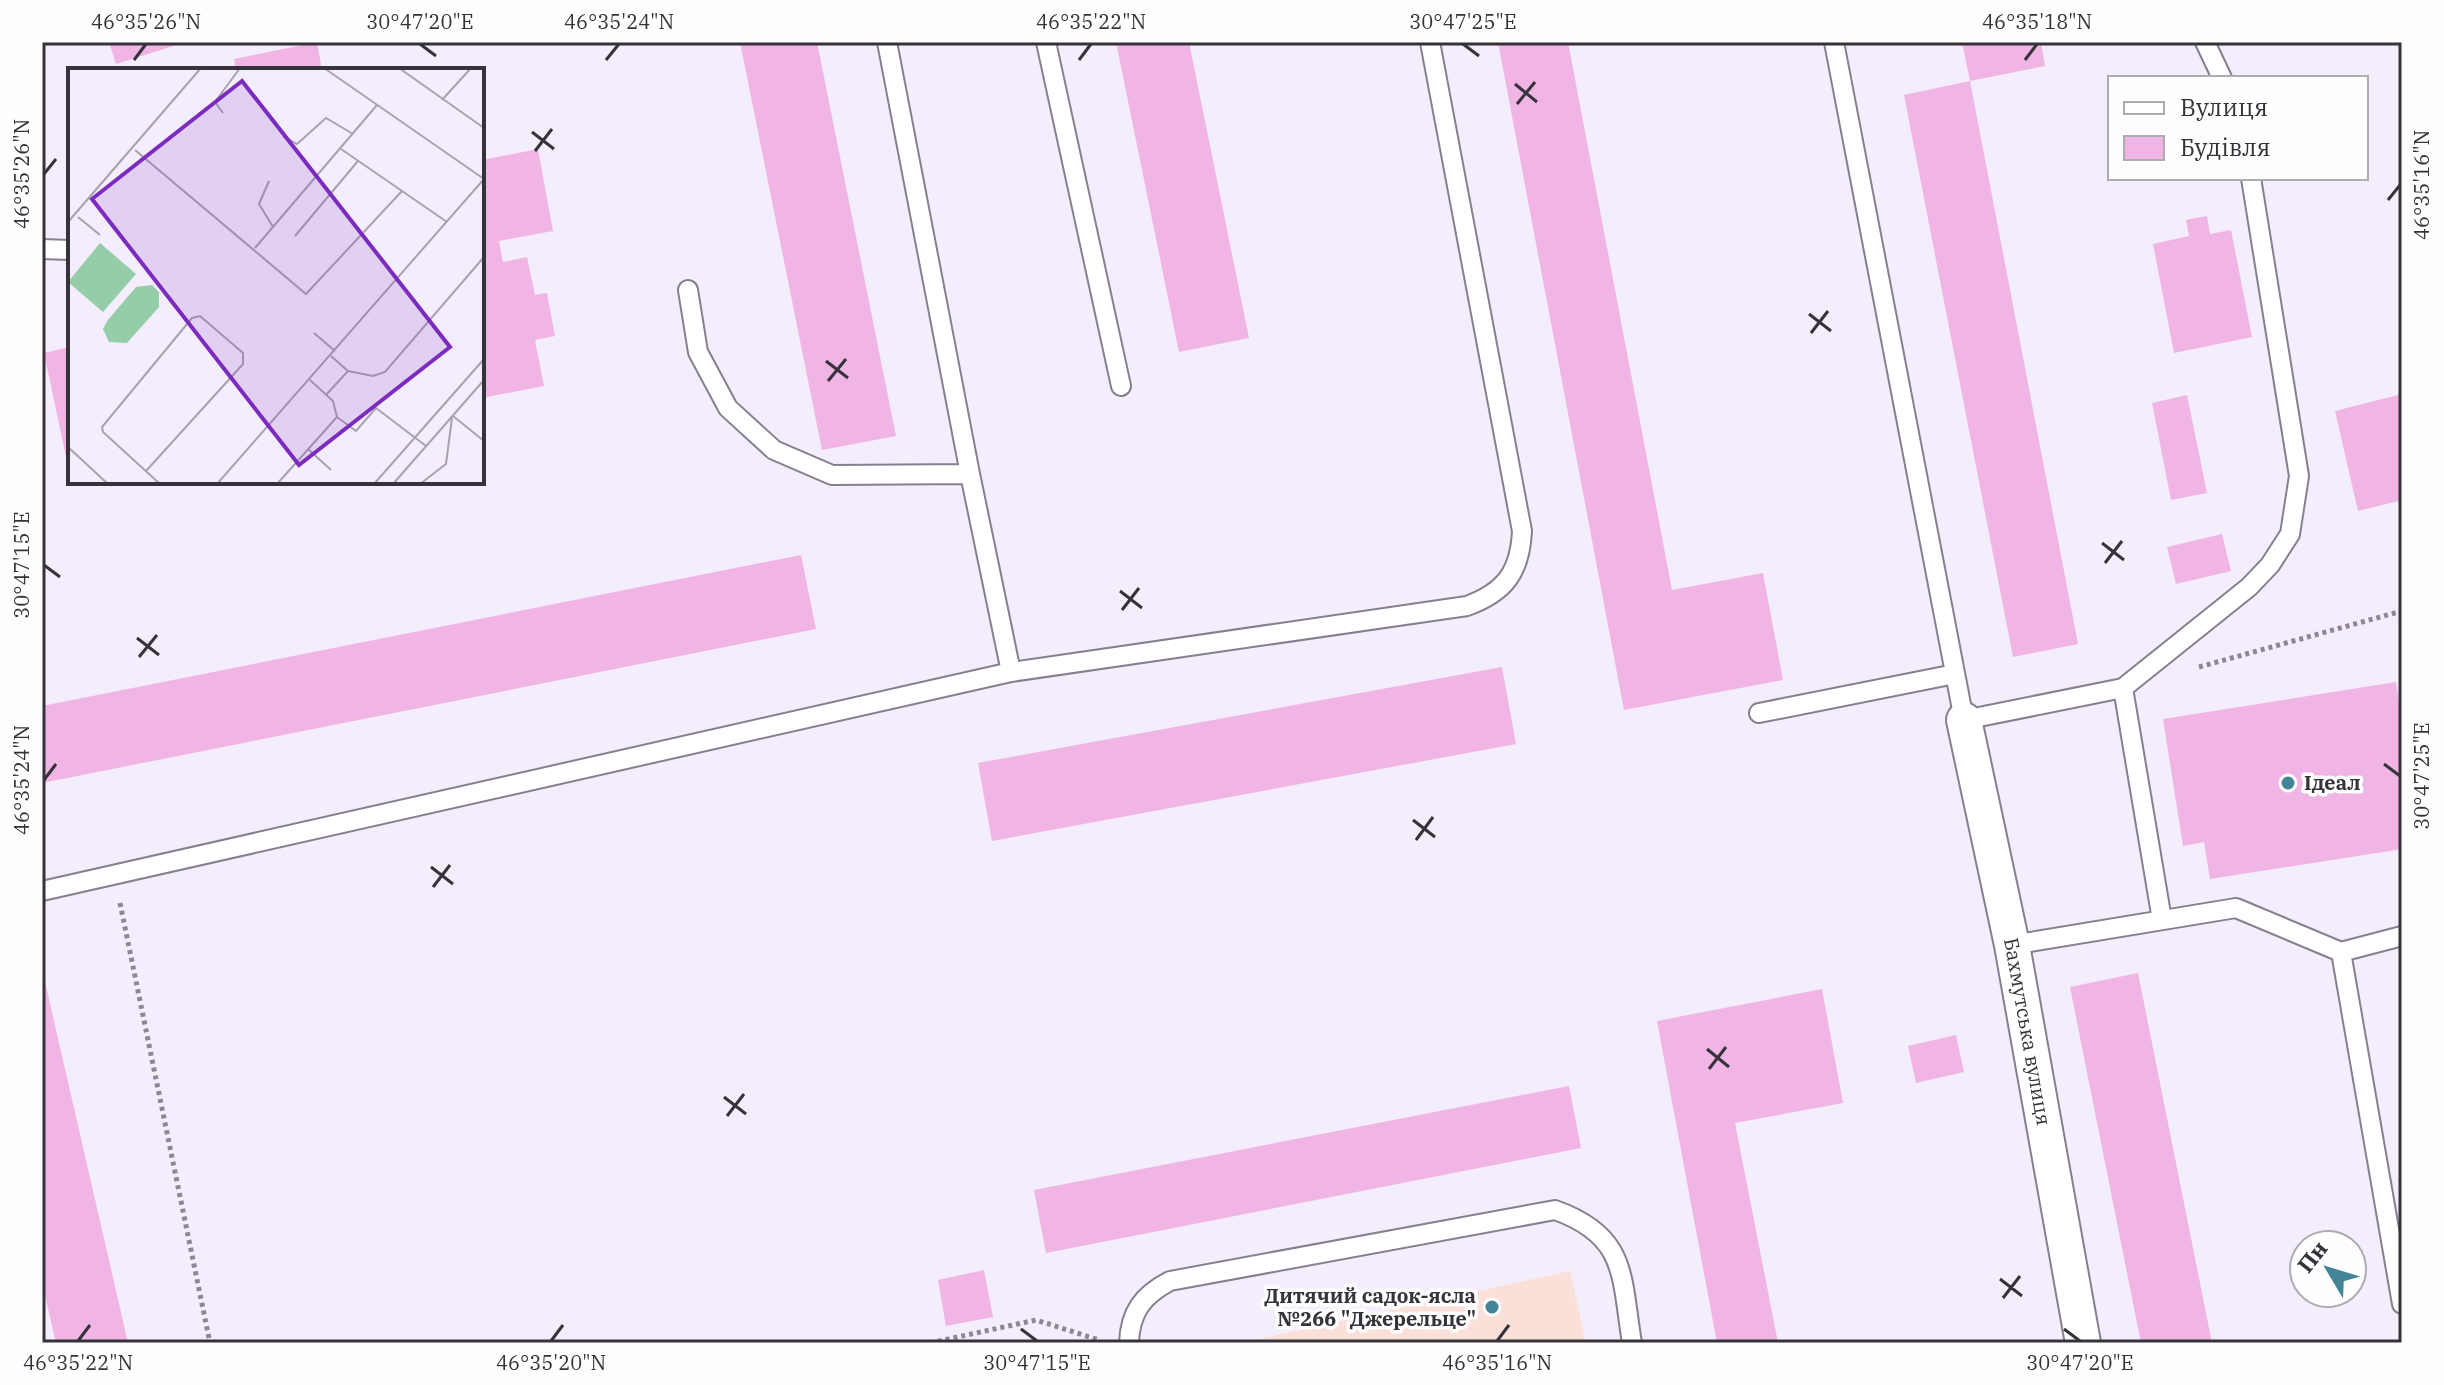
<svg xmlns="http://www.w3.org/2000/svg" width="2444" height="1385" font-family="'IBM Plex Serif',serif">
  <rect width="100%" height="100%" fill="#f4edfc"/>
  <path fill="#fae0d8" d="M1570,1271L1586,1343H1241Z"/>
  <path fill="#f0b4e5" d="M109,42H183V43L116,64Z
    M317,42L322,70H236L234,59Z
    M740,42H817L896,436L822,450Z
    M1116,42H1189L1249,338L1179,352Z
    M1498,42H1568L1672,590L1763,573L1783,680L1624,710Z
    M1962,42H2041L2045,66L1970,81L2078,644L2013,657L1904,95L1970,81Z
    M538,149L553,231L499,241L503,262L527,257L535,295L547,293L555,336L535,340L544,386L482,398V160Z
    M2207,216L2210,234L2231,230L2252,337L2174,353L2153,244L2189,236L2186,220Z
    M70,347V470L69,471L44,353Z
    M2402,394V500L2358,511L2335,411Z
    M2187,395L2207,493L2171,500L2152,403Z
    M2222,534L2231,571L2176,584L2167,547Z
    M801,555L816,629L42,783V706Z
    M1502,667L1516,744L992,841L978,763Z
    M2396,682L2402,724V849L2210,879L2204,842L2183,846L2163,719Z
    M43,973L128,1343H56L42,1283Z
    M2138,973L2212,1343H2141L2070,987Z
    M1822,989L1843,1103L1735,1123L1778,1343H1717L1657,1021Z
    M1956,1035L1964,1072L1916,1083L1908,1046Z
    M1569,1086L1581,1148L1046,1253L1034,1190Z
    M984,1270L993,1317L946,1326L938,1280Z"/>
  <g fill="none" stroke-linecap="round" stroke-linejoin="round">
    <defs>
      <path id="service" d="M887,42L970,474L1011,672
        M1046,42L1121,386
        M1834,42L1964,720L2123,688L2249,587L2270,565L2290,534L2299,476L2251,178
        M2205,42L2222,78
        M42,249L70,250
        M688,290L698,352L728,408L774,450L832,475L970,474
        M2123,688L2162,920
        M1759,713L1955,674
        M42,891L1011,672L1467,606C1505,592 1520,572 1522,531L1430,42
        M2012,945L2236,908L2341,952L2402,936
        M2341,952L2402,1304
        M1129,1343C1130,1312 1143,1295 1170,1281L1555,1210C1628,1236 1621,1277 1632,1343"/>
      <g id="minor">
        <path id="s1" d="M1964,720L2012,945L2083,1343"/>
      </g>
    </defs>
    <use href="#service" stroke="#877f90" stroke-width="22"/>
    <use href="#minor" stroke="#877f90" stroke-width="38"/>
    <path stroke="#8d8793" stroke-width="5" stroke-dasharray="4 4" stroke-linecap="butt" d="M2199,667L2402,611
      M120,903L210,1343
      M930,1343L1036,1320L1099,1340"/>
    <use href="#service" stroke="#fff" stroke-width="18"/>
    <use href="#minor" stroke="#fff" stroke-width="34"/>
  </g>
  <path fill="none" stroke="#36323a" stroke-width="3" d="M420,44L436,56M1463,44L1479,56M134,60L146,44M606,60L619,44M1079,60L1091,44M2025,60L2037,44M1515,84L1537,102M1517,104L1535,82M532,132L554,149M535,151L552,129M44,174L56,159M2388,200L2400,185M1809,314L1831,331M1811,333L1828,311M826,361L848,378M828,381L846,359M2102,543L2124,560M2105,563L2122,541M44,565L60,577M1120,591L1142,608M1122,610L1139,588M137,638L159,655M139,657L157,635M2384,764L2400,776M44,780L56,764M1413,820L1435,837M1416,840L1433,817M431,867L453,884M433,887L450,865M1707,1049L1729,1067M1709,1069L1726,1047M724,1097L746,1114M727,1116L744,1094M2000,1279L2022,1296M2003,1298L2020,1276M1021,1329L1037,1341M2064,1329L2080,1341M78,1341L90,1325M551,1341L563,1325M1497,1341L1509,1325"/>
  <g fill="#438596" stroke="#fefefe" stroke-width="3">
    <circle cx="2288" cy="783" r="8"/>
    <circle cx="1492" cy="1307" r="8"/>
  </g>
  <g text-anchor="middle" stroke-width="7" stroke-linejoin="round" paint-order="stroke">
    <g font-size="20" font-weight="bold" fill="#36323a" stroke="#fefefe" text-anchor="start">
      <text x="2304" y="790">Ідеал</text>
      <text x="1476" y="1303" text-anchor="end">Дитячий садок-ясла<tspan x="1476" dy="23">№266 "Джерельце"</tspan></text>
    </g>
    <g font-size="20" fill="#36323a" stroke="#fefefe">
      <text dy="7" stroke="none"><textPath href="#s1" startOffset="318">Бахмутська вулиця</textPath></text>
    </g>
  </g>
  <g transform="translate(68 68)">
    <rect width="416" height="416" fill="#f4edfc"/>
    <path d="M32,175L68,206L35,244L0,214ZM84,217L91,224V239L59,275L41,274L35,261L39,253L68,219Z" fill="#94cda7"/>
    <path fill="none" stroke="#a8a2ae" stroke-width="2" d="M256,0L416,111M331,0L416,60M374,32L403,0M155,45L147,34L172,0M215,68L229,76L258,50L285,66M273,81L379,154M67,82L238,226L334,123M201,113L191,136L205,159M10,149L32,167M0,154L133,0M227,168L290,93M187,180L309,37M246,265L267,283M263,288L280,303L305,308L317,304L416,189M242,312L265,333L269,349L288,363L308,340L358,378M258,327L280,303M385,348L416,373M0,379L40,416M240,381L263,402M78,403L175,296V285L132,248L124,250L34,359L35,364L92,416M149,416L416,111M209,416L269,349M306,416L416,291M325,416L416,312M352,416L378,396L384,350"/>
    <path fill="#7b2cbf" fill-opacity="0.15" stroke="#7b2cbf" stroke-width="4" d="M174,13L382,279L231,397L24,131Z"/>
    <rect width="416" height="416" fill="none" stroke="#36323a" stroke-width="4"/>
  </g>
  <rect width="2444" height="1385" fill="none" stroke="#fefefe" stroke-width="88"/>
  <rect x="2108" y="76" width="260" height="104" fill="#fefefe" stroke="#aeacb0" stroke-width="2"/>
  <rect x="2124" y="102" width="40" height="12" fill="#ffffff" stroke="#aeacb0" stroke-width="2"/>
  <text x="2180" y="116" font-size="24" fill="#36323a">Вулиця</text>
  <rect x="2124" y="136" width="40" height="24" fill="#f0b4e5" stroke="#aeacb0" stroke-width="2"/>
  <text x="2180" y="156" font-size="24" fill="#36323a">Будівля</text>
  <g transform="translate(2328 1269) rotate(308)"><circle r="38" fill="#fefefe" stroke="#aeacb0" stroke-width="2"/>
  <path d="M0-6L14 30L0 20L-14 30Z" fill="#438596"/>
  <text y="-12" font-size="22" font-weight="bold" text-anchor="middle" fill="#36323a">Пн</text>
  </g>
  <rect x="44" y="44" width="2356" height="1297" fill="none" stroke="#36323a" stroke-width="3"/>
  <g font-size="20" text-anchor="middle" fill="#36323a">
    <text x="146" y="29">46°35'26"N</text>
    <text x="420" y="29">30°47'20"E</text>
    <text x="619" y="29">46°35'24"N</text>
    <text x="1091" y="29">46°35'22"N</text>
    <text x="1463" y="29">30°47'25"E</text>
    <text x="2037" y="29">46°35'18"N</text>
    <text transform="translate(22 174) rotate(-90)" y="7">46°35'26"N</text>
    <text transform="translate(2422 185) rotate(-90)" y="7">46°35'16"N</text>
    <text transform="translate(22 565) rotate(-90)" y="7">30°47'15"E</text>
    <text transform="translate(2422 776) rotate(-90)" y="7">30°47'25"E</text>
    <text transform="translate(22 780) rotate(-90)" y="7">46°35'24"N</text>
    <text x="78" y="1370">46°35'22"N</text>
    <text x="551" y="1370">46°35'20"N</text>
    <text x="1037" y="1370">30°47'15"E</text>
    <text x="1497" y="1370">46°35'16"N</text>
    <text x="2080" y="1370">30°47'20"E</text>
  </g>
</svg>
